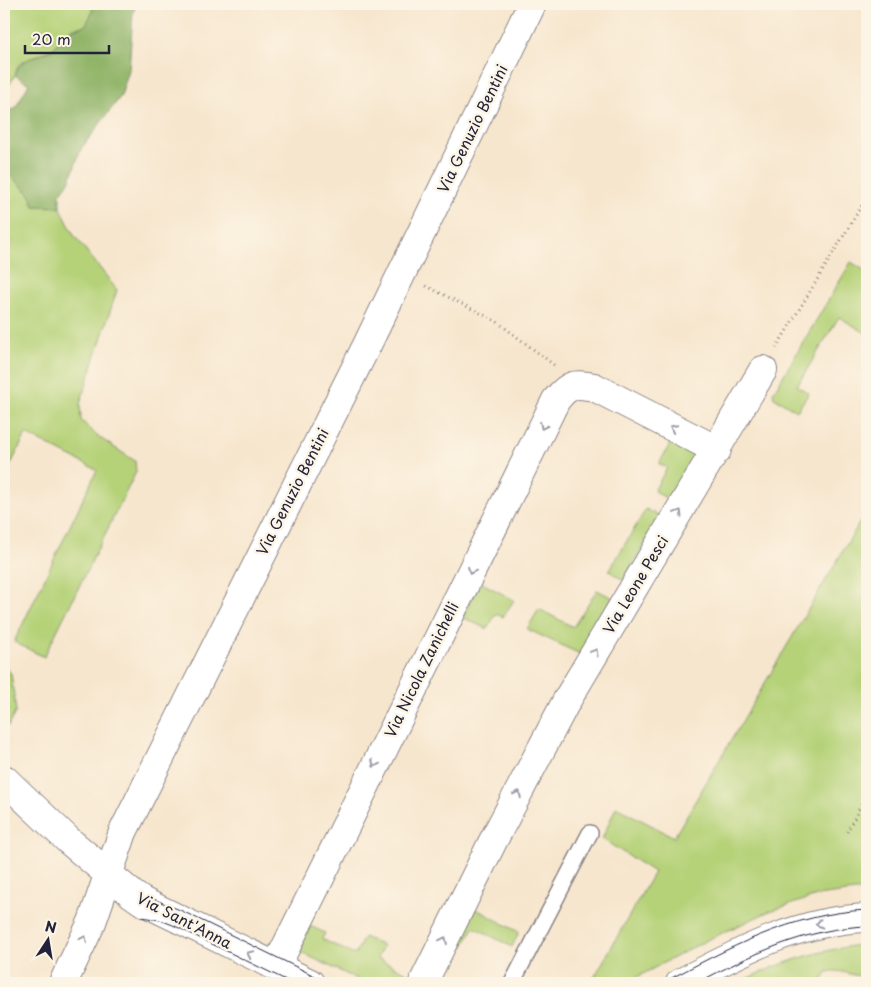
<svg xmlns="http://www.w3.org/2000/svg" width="871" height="987" font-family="'Playpen Sans',sans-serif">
  <rect width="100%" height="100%" fill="#fcf5e5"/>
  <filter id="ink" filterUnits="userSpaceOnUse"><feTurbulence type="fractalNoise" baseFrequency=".02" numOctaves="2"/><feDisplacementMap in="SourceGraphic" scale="10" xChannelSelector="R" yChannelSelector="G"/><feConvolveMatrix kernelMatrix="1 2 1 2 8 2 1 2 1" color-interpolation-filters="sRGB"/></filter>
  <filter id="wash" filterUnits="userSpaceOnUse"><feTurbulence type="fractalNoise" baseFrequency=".0096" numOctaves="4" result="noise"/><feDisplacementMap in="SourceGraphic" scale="20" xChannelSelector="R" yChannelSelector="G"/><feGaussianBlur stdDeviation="1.12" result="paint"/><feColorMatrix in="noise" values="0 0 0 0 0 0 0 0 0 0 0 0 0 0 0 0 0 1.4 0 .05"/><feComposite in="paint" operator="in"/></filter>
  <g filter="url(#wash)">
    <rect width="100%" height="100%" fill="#f7e6ce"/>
    <path fill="#b5d278" stroke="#6c7a5a" d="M4,4H93L92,13L85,26L73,28L62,37L54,48L22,62L18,66L15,75L4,94Z
      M11,176L30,194L34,206L60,207L74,235L117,290L80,404L81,420L97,436L135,461L136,472L44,657L14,642L97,470L26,434L4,478V255L13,242L4,237V177Z
      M851,262L867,272V334L839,317L797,386L809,393L797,411L774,397L773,393Z
      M671,442L697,456L671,501L654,491L667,468L659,464Z
      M646,509L661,517L623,580L609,571Z
      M867,510V891H855L817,896L770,911L703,942L626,983H591L654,872L602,839L616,807L674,837Z
      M480,582L514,600L503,617L496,614L487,629L462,617Z
      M597,590L613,598L580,654L527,629L539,609L573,627Z
      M4,667L11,673L16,711L8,726L4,723Z
      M476,909L519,932L512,947L474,927L462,950L457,948Z
      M310,926L325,933L322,939L355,955L364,937L383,946L377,958L411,975L407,983H365L298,951Z
      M867,944V974L865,976C851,977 842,968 827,972L821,983H737C779,963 821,949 867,944Z"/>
    <path fill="#90b468" stroke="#596b52" d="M93,4H137L133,12L129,70L121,96L81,149L70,180L60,194V207L34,206L30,194L11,176L4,177V105L14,110L29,84L15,75C21,54 41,59 55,47C57,45 59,40 62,38C68,30 76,28 85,26L92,13Z"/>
  </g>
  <g filter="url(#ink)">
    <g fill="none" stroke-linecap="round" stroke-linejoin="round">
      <defs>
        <path id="lane" d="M512,983L590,833"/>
        <path id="street" d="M4,779L68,840L132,894L142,901L310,983
          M276,967L556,400C569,384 574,383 594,387L717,450
          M423,983L492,843L567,700L763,370
          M680,983C739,952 799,920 867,918"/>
        <path id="secondary" d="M63,983L92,922L123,832L367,345L532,4"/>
      </defs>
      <use href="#lane" stroke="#8c8484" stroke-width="18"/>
      <use href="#street" stroke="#8c8484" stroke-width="30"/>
      <use href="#secondary" stroke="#8c8484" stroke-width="30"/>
      <path stroke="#8c8484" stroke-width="3" stroke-dasharray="1 4" stroke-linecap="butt" d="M426,286L496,321L554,365
        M776,348L867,197
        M847,832L867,794"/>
      <use href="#lane" stroke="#fff" stroke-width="15"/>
      <use href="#street" stroke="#fff" stroke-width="28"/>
      <use href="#secondary" stroke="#fff" stroke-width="28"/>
      <path stroke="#22223b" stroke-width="1" d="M151,898L180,910L329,983
        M142,917L160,920L173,925L292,983
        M662,983C727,949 792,913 867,910
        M697,983C750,955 807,928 867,926"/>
    </g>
    <defs><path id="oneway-chevron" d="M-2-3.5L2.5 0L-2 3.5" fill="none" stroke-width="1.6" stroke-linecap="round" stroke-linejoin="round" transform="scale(1.25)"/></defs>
    <g stroke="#9c9ca7">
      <use href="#oneway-chevron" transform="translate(543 426) rotate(116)"/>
      <use href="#oneway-chevron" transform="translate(673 428) rotate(-153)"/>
      <use href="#oneway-chevron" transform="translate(679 513) rotate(-59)"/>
      <use href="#oneway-chevron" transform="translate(471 571) rotate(116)"/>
      <use href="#oneway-chevron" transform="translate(595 652) rotate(-59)"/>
      <use href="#oneway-chevron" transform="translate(375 764) rotate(116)"/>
      <use href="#oneway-chevron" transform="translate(518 794) rotate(-63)"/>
      <use href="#oneway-chevron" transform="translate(819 924) rotate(167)"/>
      <use href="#oneway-chevron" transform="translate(84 939) rotate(-64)"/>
      <use href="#oneway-chevron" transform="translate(444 940) rotate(-64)"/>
      <use href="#oneway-chevron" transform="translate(250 954) rotate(-154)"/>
    </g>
  </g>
  <g text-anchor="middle" stroke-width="5" stroke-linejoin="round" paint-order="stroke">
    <g font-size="15" fill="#22223b" stroke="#fcf5e5">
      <text transform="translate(473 129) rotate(-64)" y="5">Via Genuzio Bentini</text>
      <text transform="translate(293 492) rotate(-63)" y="5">Via Genuzio Bentini</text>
      <text transform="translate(636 585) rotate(-59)" y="5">Via Leone Pesci</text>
      <text transform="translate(422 670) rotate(-64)" y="5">Via Nicola Zanichelli</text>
      <text transform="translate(184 921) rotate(27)" y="5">Via Sant'Anna</text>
    </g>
  </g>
  <rect width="871" height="987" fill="none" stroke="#fcf5e5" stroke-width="20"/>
  <g transform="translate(48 940) rotate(12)" stroke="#fcf5e5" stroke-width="4" paint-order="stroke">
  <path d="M0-4L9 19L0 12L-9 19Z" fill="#22223b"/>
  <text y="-8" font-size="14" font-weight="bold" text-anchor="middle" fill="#22223b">N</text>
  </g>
  <path d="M25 45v8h84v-8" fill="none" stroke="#22223b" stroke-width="2.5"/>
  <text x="32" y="45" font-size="15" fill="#22223b" stroke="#fcf5e5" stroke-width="4" paint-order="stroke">20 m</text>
</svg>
